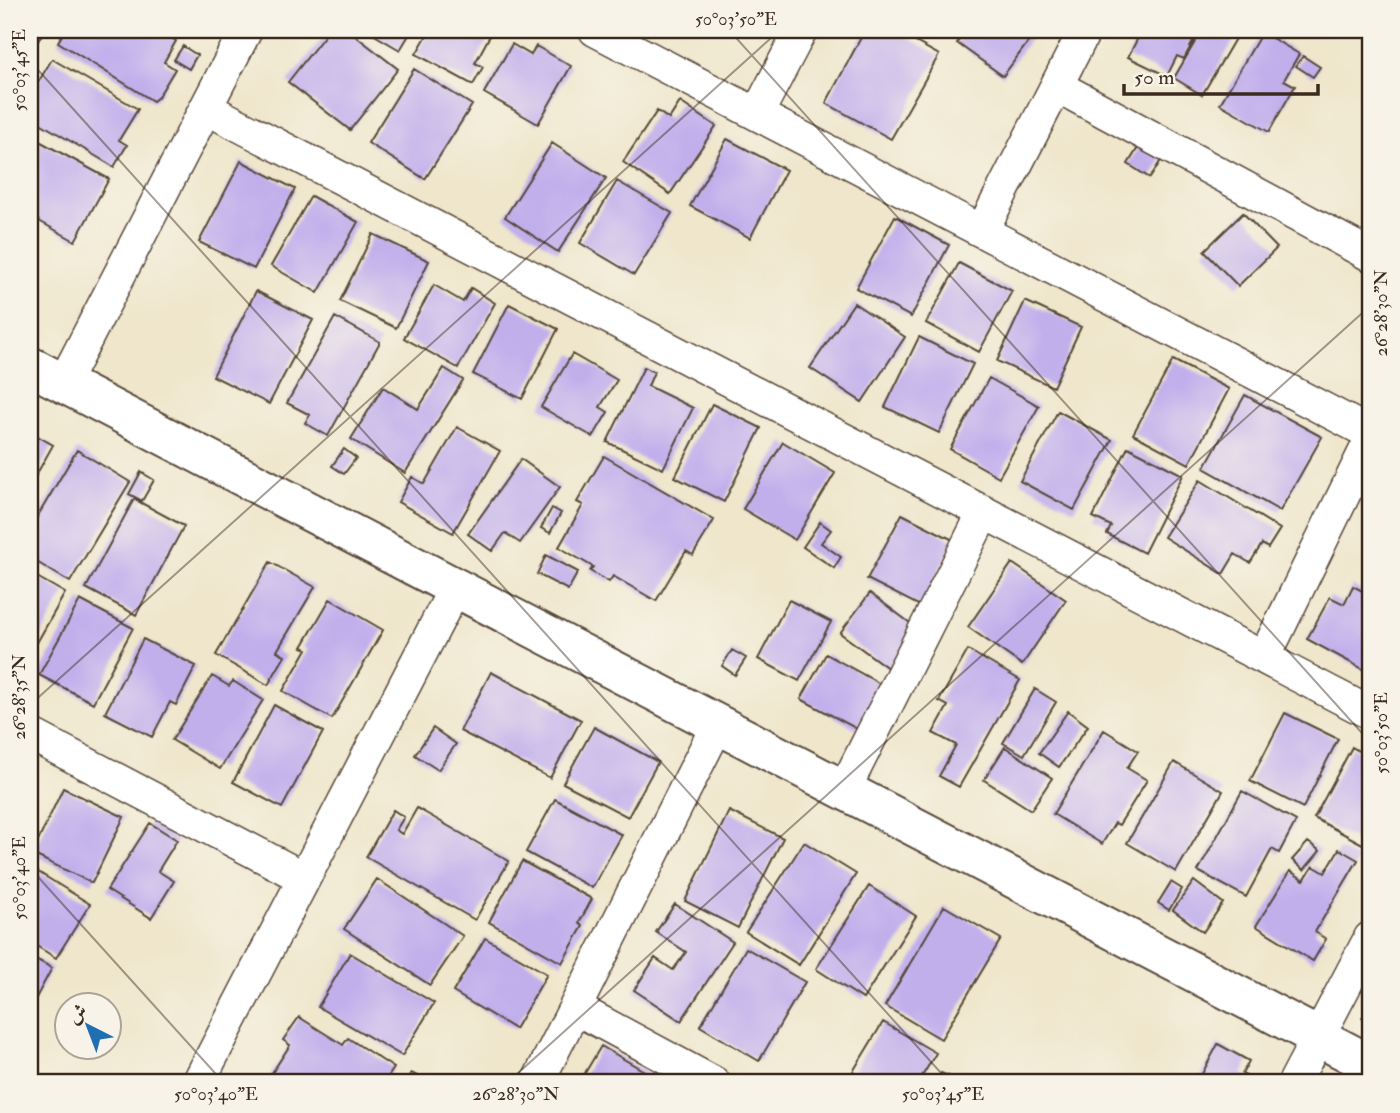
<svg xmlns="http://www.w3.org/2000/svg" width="1400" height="1113" font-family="'IM FELL Double Pica',Amiri,serif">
  <rect width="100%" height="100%" fill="#f7f3e8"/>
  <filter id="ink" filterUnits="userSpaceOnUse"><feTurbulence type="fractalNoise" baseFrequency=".0143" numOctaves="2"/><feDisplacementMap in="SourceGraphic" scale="14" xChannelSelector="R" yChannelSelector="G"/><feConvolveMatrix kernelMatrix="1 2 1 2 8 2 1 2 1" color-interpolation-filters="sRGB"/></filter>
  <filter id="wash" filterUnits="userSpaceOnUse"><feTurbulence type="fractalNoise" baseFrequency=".00686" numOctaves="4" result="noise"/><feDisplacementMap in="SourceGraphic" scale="28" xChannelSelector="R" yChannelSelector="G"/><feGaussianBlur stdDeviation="1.57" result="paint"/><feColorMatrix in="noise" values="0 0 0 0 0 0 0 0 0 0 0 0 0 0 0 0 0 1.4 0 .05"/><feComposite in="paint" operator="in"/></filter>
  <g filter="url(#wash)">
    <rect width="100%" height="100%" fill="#efe6cb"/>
    <g id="blocks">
      <path fill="#c1afec" d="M30,30H45L38,41L30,36Z
        M65,30H158L176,41L164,62L175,69L158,97L153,101L58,42Z
        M329,30H348L398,69L350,130L288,82Z
        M366,30H412L400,50Z
        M430,30H493L475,63L483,67L473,85L416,54Z
        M865,30H894L939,55L891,139L826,103Z
        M923,30H945L939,39Z
        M966,30H1037L1003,76L957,43Z
        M1142,30H1191L1189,35L1195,38L1184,59L1177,56L1167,76L1128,57Z
        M1202,30H1240L1202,95L1174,78Z
        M1262,32L1299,54L1284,80L1295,86L1269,132L1220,104Z
        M512,44L531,55L536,46L571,66L538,124L484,93Z
        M183,46L197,55L189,69L174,60Z
        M1303,56L1320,67L1313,77L1296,66Z
        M52,59L138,109L119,140L127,145L114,167L30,117V96Z
        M414,69L472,105L425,179L368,143Z
        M680,102L716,126L670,194L623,162L657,111L669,119Z
        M30,136L109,179L75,241L30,216Z
        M727,139L786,170L750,238L690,206Z
        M552,143L606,178L558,252L505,217Z
        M1141,143L1163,157L1150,178L1128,164Z
        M241,161L295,189L254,269L199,242Z
        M617,181L672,213L634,275L580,243Z
        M311,196L358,222L318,293L271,266Z
        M1243,213L1277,248L1238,286L1204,251Z
        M895,216L949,245L911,317L856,288Z
        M373,234L429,261L396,328L340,301Z
        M959,263L1012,291L979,352L926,323Z
        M434,285L463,302L471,288L495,303L458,368L404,338Z
        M256,291L313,320L269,404L213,376Z
        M1025,301L1081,327L1053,387L997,361Z
        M854,303L905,337L862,402L810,368Z
        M509,304L558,329L522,399L473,374Z
        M335,317L380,342L328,436L305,423L310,415L287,403Z
        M919,337L973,364L939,433L885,407Z
        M572,354L617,380L600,407L608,412L593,437L541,407Z
        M1173,360L1229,389L1189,464L1133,434Z
        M644,367L654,372L648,386L693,408L663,469L607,442Z
        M444,368L463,380L405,473L351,439L383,387L418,409Z
        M989,378L1039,406L999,477L950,449Z
        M1245,395L1322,437L1280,511L1204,468Z
        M712,404L761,428L724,502L675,477Z
        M1058,411L1112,440L1074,510L1020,481Z
        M457,427L500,451L453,533L398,502L412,477L424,484Z
        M30,432L53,445L30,486Z
        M783,442L835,473L795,540L743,509Z
        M1128,447L1183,475L1144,553L1107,534L1111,526L1093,517Z
        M344,449L356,458L344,474L332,466Z
        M77,450L130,482L70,582L30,558V529Z
        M604,456L714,520L693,555L686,551L656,601L613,576L609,582L590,571L593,567L559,547L583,505L577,502Z
        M521,459L560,487L520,543L505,533L492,551L468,534Z
        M141,472L154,480L142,501L129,494Z
        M1200,480L1280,529L1268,548L1262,544L1250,563L1235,554L1223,574L1164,537Z
        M134,499L184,526L136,615L86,588Z
        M552,508L561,513L550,533L541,528Z
        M902,514L955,541L920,606L867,579Z
        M820,522L831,530L821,543L841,557L834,568L803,547Z
        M546,555L578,572L568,590L537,574Z
        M270,562L315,587L277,651L285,656L268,685L216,655Z
        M1012,563L1066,600L1022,665L968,627Z
        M30,573L65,593L30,655Z
        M1353,586L1370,595V673L1307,639L1330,597L1344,604Z
        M870,593L922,632L892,671L840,633Z
        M330,599L383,630L332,719L283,691L307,649L302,647Z
        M80,600L133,628L93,703L39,675Z
        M789,600L831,622L799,681L758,659Z
        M143,639L196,666L176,705L170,702L152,737L105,713Z
        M732,650L746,658L735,675L722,666Z
        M968,650L1020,680L959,787L939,776L956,745L933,733L948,706L939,701Z
        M826,654L882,685L857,729L801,699Z
        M491,672L581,720L550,778L460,731Z
        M212,676L229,686L233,681L263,700L220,769L172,740Z
        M1035,689L1056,702L1024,755L1003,743Z
        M274,705L323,732L282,808L233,782Z
        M1068,711L1088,726L1059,767L1039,753Z
        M1285,713L1338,739L1303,808L1250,781Z
        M594,727L658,762L628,817L563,783Z
        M433,728L456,744L438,770L415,755Z
        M1104,730L1138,751L1127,768L1147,780L1119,825L1115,823L1102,844L1053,814Z
        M1005,747L1052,778L1031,810L984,780Z
        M1352,747L1370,758V848L1314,818Z
        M1174,762L1223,791L1176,872L1127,843Z
        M63,788L124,817L92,883L32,854Z
        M1242,791L1296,821L1279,853L1272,849L1246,897L1198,871Z
        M555,799L622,835L592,888L526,852Z
        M417,808L509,861L475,920L366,857L393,810L404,817L396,830L402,834Z
        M729,811L783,838L738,928L685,901Z
        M150,823L177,840L158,871L174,881L151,918L107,890Z
        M804,842L856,874L799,965L746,932Z
        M1308,842L1320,851L1304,870L1292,860Z
        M1339,849L1358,860L1315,932L1326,939L1313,961L1256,926L1290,871L1304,880L1313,866L1325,873Z
        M522,861L592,899L579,923L583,926L562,963L489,922Z
        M30,867L90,904L56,958L30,942Z
        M377,879L463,936L430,985L344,929Z
        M1194,881L1223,903L1203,932L1173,910Z
        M1171,882L1182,889L1169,910L1158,903Z
        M869,886L916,916L863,999L816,969Z
        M675,904L733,942L681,1021L634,990L655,958L673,970L686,952L656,932Z
        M944,906L1001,939L941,1039L885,1006Z
        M485,938L547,974L515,1029L453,992Z
        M746,948L805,982L759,1061L700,1026Z
        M350,953L434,1003L402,1056L318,1007Z
        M30,956L52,968L30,1009Z
        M1370,1004V1023L1362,1018Z
        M299,1017L343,1045L348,1038L394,1068L384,1083H281L270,1076L290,1045L283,1040Z
        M883,1022L936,1053L918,1083H846Z
        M1218,1044L1249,1061L1242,1074L1259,1083H1197Z
        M601,1046L665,1083H579Z
        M411,1073L431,1083H405Z
        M941,1073L965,1083H937Z"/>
    </g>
  </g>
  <g filter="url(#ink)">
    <use href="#blocks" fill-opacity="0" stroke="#564638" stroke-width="2"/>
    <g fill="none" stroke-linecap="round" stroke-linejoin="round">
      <defs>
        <path id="minor" d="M595,30L1370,433
          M1057,86L1370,255
          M206,108L1370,713
          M757,114L801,30
          M982,231L1085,30
          M63,384L246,30
          M1264,658L1370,441
          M30,734L304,878
          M844,790L984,512
          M575,1008L714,1083
          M198,1083L455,588
          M537,1083L718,724
          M1294,1083L1370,938"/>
        <path id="tertiary" d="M30,366L1370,1064"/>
      </defs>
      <use href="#minor" stroke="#564638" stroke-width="35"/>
      <use href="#tertiary" stroke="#564638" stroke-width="42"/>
      <use href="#minor" stroke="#fff" stroke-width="32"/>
      <use href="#tertiary" stroke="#fff" stroke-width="38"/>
    </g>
  </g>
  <path fill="none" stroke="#3b2a1e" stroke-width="2" stroke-opacity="0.45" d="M729,30L1370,742M30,61L950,1083M30,705L780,30M30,868L224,1083M507,1083L1370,306"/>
  <rect width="1400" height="1113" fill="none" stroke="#f7f3e8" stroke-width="77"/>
  <g transform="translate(88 1026) rotate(318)"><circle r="33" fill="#f7f3e8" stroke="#aca397" stroke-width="2"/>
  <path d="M0-5L12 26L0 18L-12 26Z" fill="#1f6fb2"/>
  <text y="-10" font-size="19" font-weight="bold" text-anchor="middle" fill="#3b2a1e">ش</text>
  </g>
  <path d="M1124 84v10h194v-10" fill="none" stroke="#3b2a1e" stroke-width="3.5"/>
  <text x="1134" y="84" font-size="21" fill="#3b2a1e" stroke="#f7f3e8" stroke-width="5" paint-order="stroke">50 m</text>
  <rect x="38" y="38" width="1324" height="1036" fill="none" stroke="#3b2a1e" stroke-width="2.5"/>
  <g font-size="18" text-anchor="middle" fill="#3b2a1e">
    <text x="736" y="25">50°03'50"E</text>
    <text transform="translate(19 70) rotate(-90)" y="6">50°03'45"E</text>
    <text transform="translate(1381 313) rotate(-90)" y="6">26°28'30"N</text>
    <text transform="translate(19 697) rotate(-90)" y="6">26°28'35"N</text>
    <text transform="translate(1381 733) rotate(-90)" y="6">50°03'50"E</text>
    <text transform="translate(19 878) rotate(-90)" y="6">50°03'40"E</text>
    <text x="216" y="1100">50°03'40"E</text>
    <text x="516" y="1100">26°28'30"N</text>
    <text x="943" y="1100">50°03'45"E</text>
  </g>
</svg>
